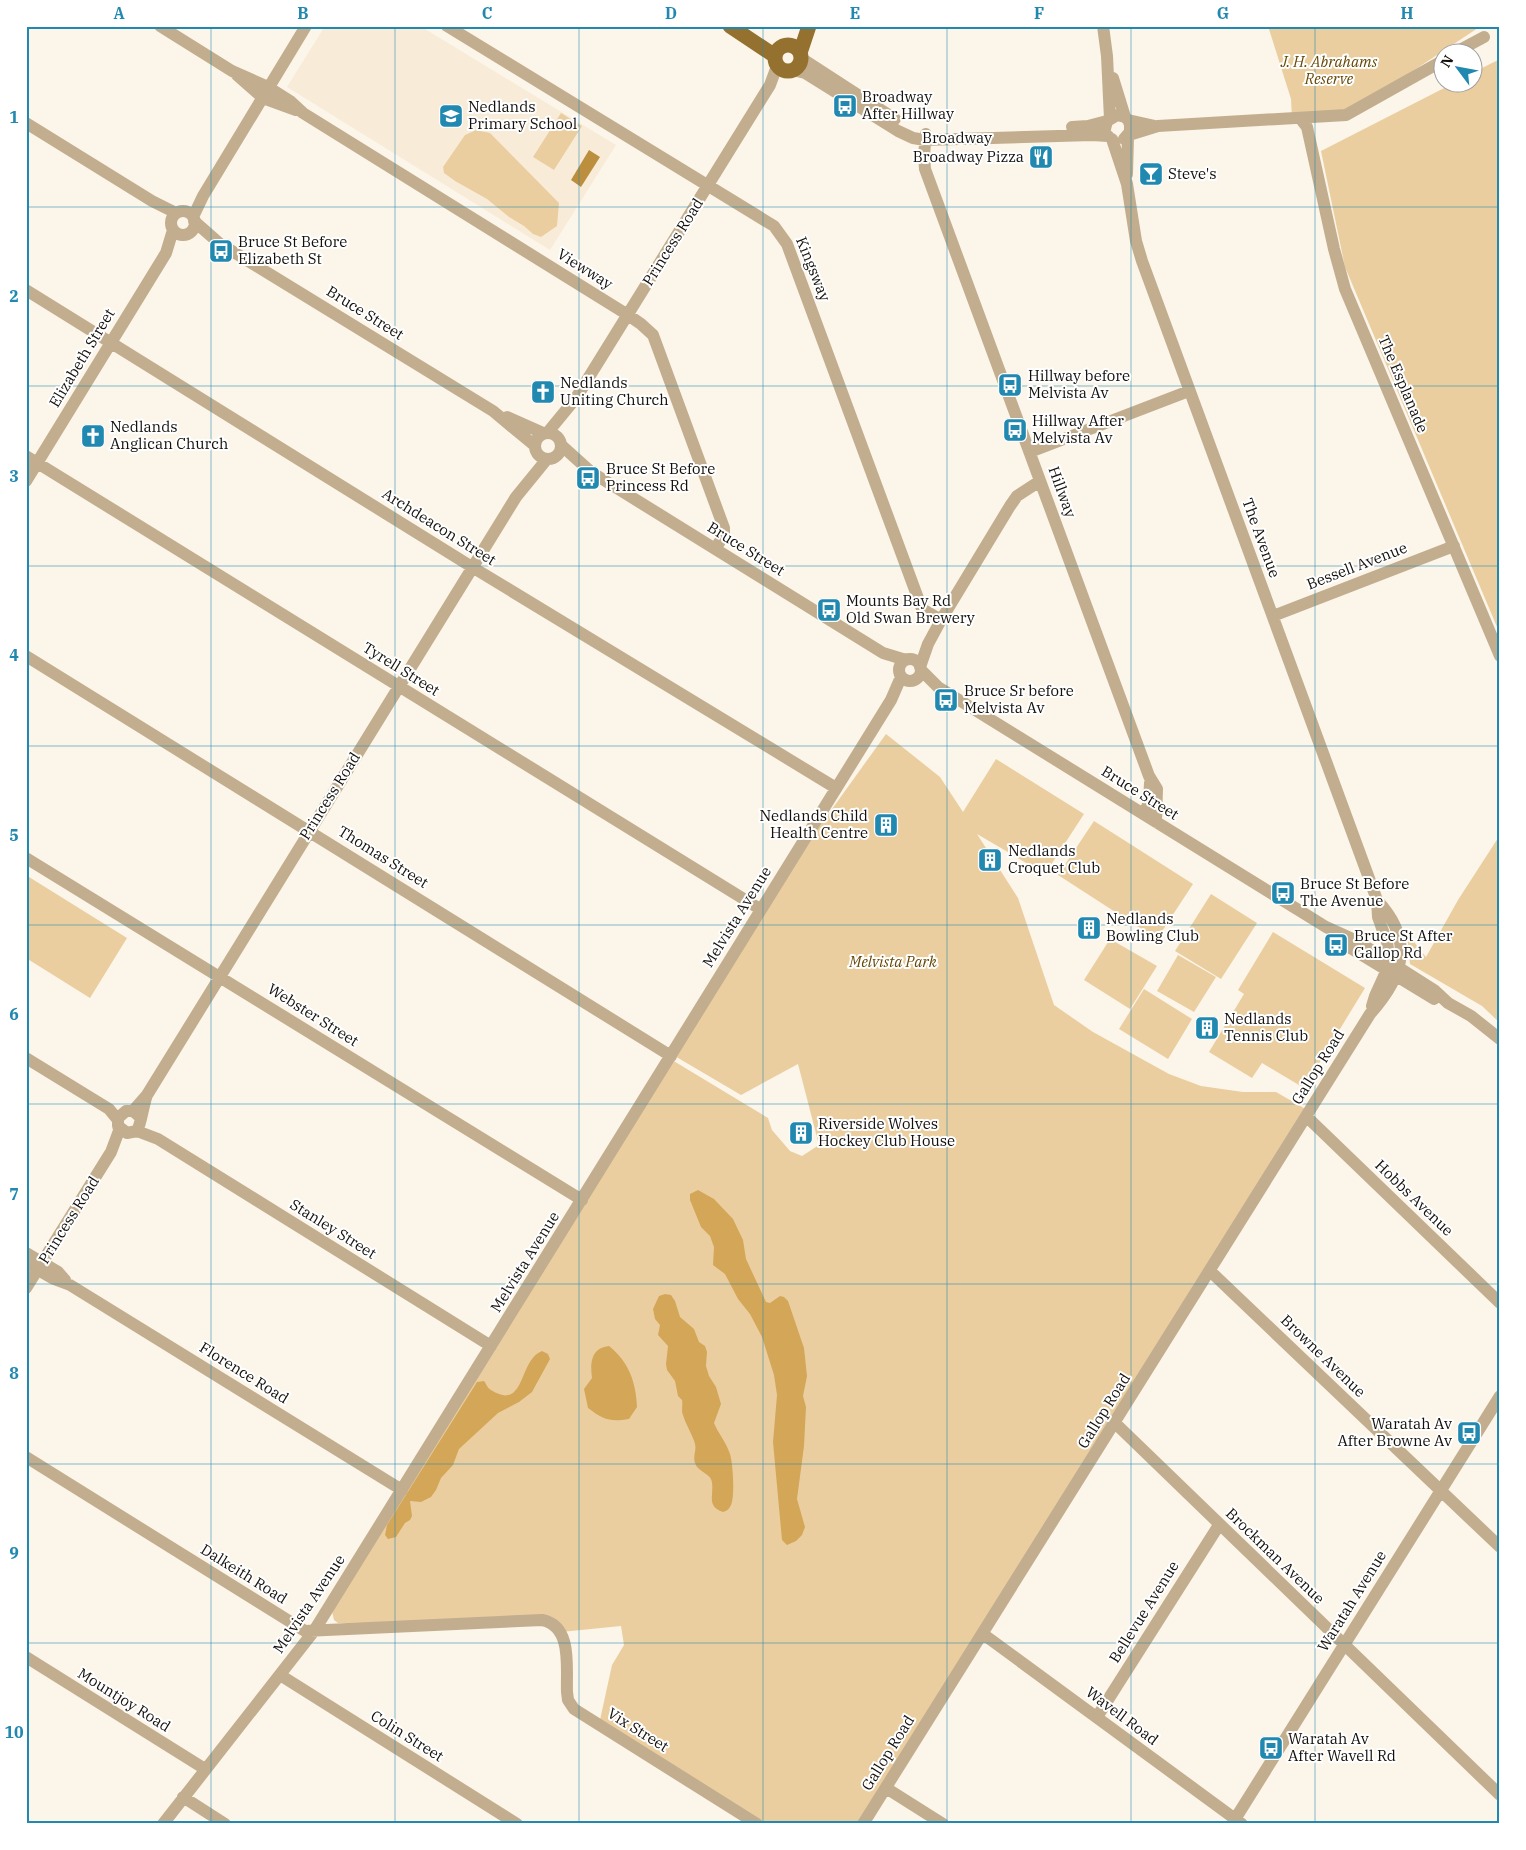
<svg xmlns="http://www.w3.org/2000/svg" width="1526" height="1850" font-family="'IBM Plex Serif',serif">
  <rect width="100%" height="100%" fill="#fcf5e9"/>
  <path fill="#f8ecd9" d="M325,26H420L616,145L550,250L287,87Z"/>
  <path fill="#ebcea0" d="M1268,26H1481L1346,115L1292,119L1291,99Z
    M1500,59V634L1345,267L1321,151L1454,83L1474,82V72Z
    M561,113L582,126L554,170L533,157Z
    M476,130L490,133L559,203L557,226L541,237L533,234L524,226L509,217L487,199L455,181L444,173L443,167L465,135Z
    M886,734L940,777L963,812L996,759L1084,814L1045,874L977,834L1018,898L1054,1005L1093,1032L1169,1074L1201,1086L1243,1092H1276L1309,1111L860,1824H762L600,1720L612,1665L624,1645L621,1626L561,1632L553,1622L338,1623L334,1620L332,1611L672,1060L768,1118L772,1130L790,1151L802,1156L819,1145L798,1064L741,1095L673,1055L760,909Z
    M1094,821L1193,884L1157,939L1058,875Z
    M1500,835V1023L1482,1006L1410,964L1407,933L1426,957L1458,900Z
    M29,877L127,938L90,998L26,958V881Z
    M1211,894L1257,923L1221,979L1175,951Z
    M1273,932L1365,988L1304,1088L1262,1063L1252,1078L1209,1052L1244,994L1238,990Z
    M1110,939L1157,966L1130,1009L1084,980Z
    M1178,955L1216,977L1194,1012L1157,991Z
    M1144,989L1192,1019L1168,1059L1119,1029Z"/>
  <path fill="#d4a657" d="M698,1190L714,1199L733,1219L743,1240L746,1259L766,1302L770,1303L780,1296L784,1297L788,1301L804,1348L807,1376L803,1396L806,1407L804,1446L797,1499L805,1527L802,1535L796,1541L787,1545L782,1540L773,1442L777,1395L774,1375L762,1337L750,1314L738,1299L725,1274L713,1265L714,1247L710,1236L701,1227L690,1200V1194Z
    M665,1294L671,1295L675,1301L680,1317L694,1329L699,1342L705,1346L707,1352L706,1366L709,1376L716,1387L721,1404L714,1423C718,1433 726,1442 730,1454C733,1463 735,1496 731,1505C729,1509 727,1511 723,1512C706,1506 714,1495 712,1483C712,1475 701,1472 697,1467C691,1458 697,1452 695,1444C694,1438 685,1423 683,1415C681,1411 683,1406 682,1400L678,1396L675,1381L667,1370L666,1364L668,1346L658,1335L660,1325L655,1319L653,1309L659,1296Z
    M609,1346C629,1362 636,1382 637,1407L629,1419C610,1422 604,1420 588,1408L584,1389L592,1378C590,1363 591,1348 609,1346Z
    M542,1351L548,1354L550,1359L532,1392L519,1402L498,1413L459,1449L453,1465L441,1478L436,1490L431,1497L421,1502L410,1501L412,1516L410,1520L405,1523L396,1537L388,1539L385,1535L387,1525L477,1382L484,1381C486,1383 487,1388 491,1390C526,1412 518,1360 542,1351Z"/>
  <path fill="#bc8f3f" d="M589,150L600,157L581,187L571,180Z"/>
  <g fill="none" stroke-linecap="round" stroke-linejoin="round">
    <path stroke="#c2ae8e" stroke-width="12" d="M160,26L232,71L268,87L290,101L303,113L628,315L641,324L653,335L724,528V535L715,549
      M447,26L774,226L787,244L922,609L941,620
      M1103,26L1107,56L1110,119
      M1456,52L1484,37
      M801,58L895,119
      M793,70L805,73L898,131L913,138L925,140L1092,135L1108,136
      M237,75L263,98L296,110
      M1113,78L1125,117
      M1300,118L1307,127L1334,249L1345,289L1500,656
      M26,123L152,201L176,213
      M1072,127L1088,126L1107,121
      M1105,129L1107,121L1117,115L1125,117L1128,120L1155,126
      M926,134L924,155L925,169L1149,776L1157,789L1156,822
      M1129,135L1158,126L1346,115L1444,60
      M1112,139L1127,184L1136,241L1142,261L1377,900L1378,917L1387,942L1390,963L1375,996L1372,1006
      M1124,139L1130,132V124L1128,120
      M1127,174L1128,136
      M171 223a12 12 0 1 1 24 0a12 12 0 1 1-24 0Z
      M193,217L203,196L306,26
      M194,221L219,243L493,411L534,445
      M26,290L472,567L836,788
      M507,417L543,433
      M548,432L576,398L770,85L777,66
      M535 446a13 13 0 1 1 26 0a13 13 0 1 1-26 0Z
      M561,445L591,472L883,653L906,660
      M1030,452L1189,391
      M26,456L760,909
      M26,481L166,253L173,230
      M1273,616L1454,546
      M26,656L671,1056
      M899 670a11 11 0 1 1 22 0a11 11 0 1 1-22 0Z
      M920,667L928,644L941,620L1010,506L1017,496L1040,481
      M921,670L938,687L1326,927L1357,941L1434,990L1448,1003L1471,1016L1500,1039
      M1144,814L1149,802L1150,783
      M26,858L582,1200
      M1337,937L1352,949L1434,999
      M26,1058L109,1109L118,1120
      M133,1111L147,1095L516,497L547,459
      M140,1117L133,1111H126L118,1118V1126L127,1133L137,1131C141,1124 143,1107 146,1098
      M1307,1117L1500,1303
      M137,1131L158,1139L491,1346
      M26,1253L58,1272L65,1280
      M26,1263L54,1279L70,1285L402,1490
      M1210,1271L1500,1547
      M26,1288L111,1152L120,1128
      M1115,1423L1500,1795
      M26,1457L305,1631L542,1620C573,1626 566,1668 567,1692L568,1700L574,1709L757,1824
      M983,1634L1242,1824
      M26,1657L205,1769
      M280,1675L517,1824
      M1097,1717L1219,1525
      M886,1788L943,1824
      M183,1797L225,1824
      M163,1824L314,1631L891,700L901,677
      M863,1824L1370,1014C1405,975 1414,940 1377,900
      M1232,1824L1500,1396"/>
    <path stroke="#95712f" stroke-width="15" d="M730,26L775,56
      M775 58a13 13 0 1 1 26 0a13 13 0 1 1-26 0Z
      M800,53L809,26"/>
  </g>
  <path fill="none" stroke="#2188b0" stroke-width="1" stroke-opacity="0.55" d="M211,26V1824M395,26V1824M579,26V1824M763,26V1824M947,26V1824M1131,26V1824M1315,26V1824M26,207H1500M26,386H1500M26,566H1500M26,746H1500M26,925H1500M26,1104H1500M26,1284H1500M26,1464H1500M26,1643H1500"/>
  <defs>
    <symbol id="bus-square" viewBox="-11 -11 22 22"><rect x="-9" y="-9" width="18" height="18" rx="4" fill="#2188b0" stroke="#fff"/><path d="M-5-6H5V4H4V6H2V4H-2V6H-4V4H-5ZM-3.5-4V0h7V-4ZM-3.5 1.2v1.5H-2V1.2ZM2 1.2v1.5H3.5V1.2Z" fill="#fff"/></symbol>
    <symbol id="school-square" viewBox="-11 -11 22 22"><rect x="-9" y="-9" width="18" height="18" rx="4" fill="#2188b0" stroke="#fff"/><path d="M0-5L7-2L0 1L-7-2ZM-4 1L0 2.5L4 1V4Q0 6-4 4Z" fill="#fff"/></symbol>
    <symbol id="restaurant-square" viewBox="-11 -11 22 22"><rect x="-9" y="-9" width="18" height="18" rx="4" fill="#2188b0" stroke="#fff"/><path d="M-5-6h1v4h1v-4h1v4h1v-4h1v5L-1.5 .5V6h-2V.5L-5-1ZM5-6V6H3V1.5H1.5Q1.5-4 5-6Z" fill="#fff"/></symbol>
    <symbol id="bar-square" viewBox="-11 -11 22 22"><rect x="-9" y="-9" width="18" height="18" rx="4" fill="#2188b0" stroke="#fff"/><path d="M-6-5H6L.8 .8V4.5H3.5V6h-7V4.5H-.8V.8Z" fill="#fff"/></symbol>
    <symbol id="church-square" viewBox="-11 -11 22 22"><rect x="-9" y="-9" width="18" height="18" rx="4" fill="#2188b0" stroke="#fff"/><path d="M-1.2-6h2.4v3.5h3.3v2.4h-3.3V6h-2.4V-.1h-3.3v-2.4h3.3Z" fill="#fff"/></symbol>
    <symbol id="building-square" viewBox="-11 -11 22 22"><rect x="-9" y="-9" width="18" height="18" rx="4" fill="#2188b0" stroke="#fff"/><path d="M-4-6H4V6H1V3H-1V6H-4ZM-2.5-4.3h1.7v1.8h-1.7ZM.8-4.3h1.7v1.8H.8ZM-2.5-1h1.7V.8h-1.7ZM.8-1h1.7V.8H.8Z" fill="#fff"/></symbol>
  </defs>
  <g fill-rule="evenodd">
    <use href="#bus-square" x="831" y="92" width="28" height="28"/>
    <use href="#school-square" x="437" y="102" width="28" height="28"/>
    <use href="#restaurant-square" x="1027" y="143" width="28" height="28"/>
    <use href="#bar-square" x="1137" y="160" width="28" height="28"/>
    <use href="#bus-square" x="207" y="237" width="28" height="28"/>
    <use href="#bus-square" x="996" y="371" width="28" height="28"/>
    <use href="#church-square" x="529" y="378" width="28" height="28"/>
    <use href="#bus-square" x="1001" y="416" width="28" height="28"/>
    <use href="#church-square" x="79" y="422" width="28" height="28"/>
    <use href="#bus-square" x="574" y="464" width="28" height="28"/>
    <use href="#bus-square" x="815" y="596" width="28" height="28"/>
    <use href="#bus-square" x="932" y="686" width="28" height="28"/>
    <use href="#building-square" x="872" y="811" width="28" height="28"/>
    <use href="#building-square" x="976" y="846" width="28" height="28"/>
    <use href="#bus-square" x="1269" y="879" width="28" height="28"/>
    <use href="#building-square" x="1075" y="914" width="28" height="28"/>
    <use href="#bus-square" x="1322" y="931" width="28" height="28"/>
    <use href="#building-square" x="1193" y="1014" width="28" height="28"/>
    <use href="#building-square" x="787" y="1119" width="28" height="28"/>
    <use href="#bus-square" x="1455" y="1419" width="28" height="28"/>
    <use href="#bus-square" x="1257" y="1734" width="28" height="28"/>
  </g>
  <g text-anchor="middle" stroke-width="4" stroke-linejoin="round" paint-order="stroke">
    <g font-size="15" font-style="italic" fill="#654705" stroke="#fff">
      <text x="1329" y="67">J. H. Abrahams<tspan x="1329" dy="17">Reserve</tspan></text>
      <text x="893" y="967">Melvista Park</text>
    </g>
    <g font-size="15" fill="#13100c" stroke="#fff" text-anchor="start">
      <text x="862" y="102">Broadway<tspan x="862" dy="17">After Hillway</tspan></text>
      <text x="468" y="112">Nedlands<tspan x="468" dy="17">Primary School</tspan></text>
      <text x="1024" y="162" text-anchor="end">Broadway Pizza</text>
      <text x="1168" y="179">Steve's</text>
      <text x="238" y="247">Bruce St Before<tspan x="238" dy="17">Elizabeth St</tspan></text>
      <text x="1028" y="381">Hillway before<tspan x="1028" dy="17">Melvista Av</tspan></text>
      <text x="560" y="388">Nedlands<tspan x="560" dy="17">Uniting Church</tspan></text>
      <text x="1032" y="426">Hillway After<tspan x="1032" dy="17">Melvista Av</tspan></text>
      <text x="110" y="432">Nedlands<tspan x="110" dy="17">Anglican Church</tspan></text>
      <text x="606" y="474">Bruce St Before<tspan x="606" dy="17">Princess Rd</tspan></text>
      <text x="846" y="606">Mounts Bay Rd<tspan x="846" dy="17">Old Swan Brewery</tspan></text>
      <text x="964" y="696">Bruce Sr before<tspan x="964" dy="17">Melvista Av</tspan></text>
      <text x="868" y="821" text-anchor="end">Nedlands Child<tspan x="868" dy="17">Health Centre</tspan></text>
      <text x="1008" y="856">Nedlands<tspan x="1008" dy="17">Croquet Club</tspan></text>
      <text x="1300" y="889">Bruce St Before<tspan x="1300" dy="17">The Avenue</tspan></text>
      <text x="1106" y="924">Nedlands<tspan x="1106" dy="17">Bowling Club</tspan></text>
      <text x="1354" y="941">Bruce St After<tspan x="1354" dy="17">Gallop Rd</tspan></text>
      <text x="1224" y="1024">Nedlands<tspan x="1224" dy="17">Tennis Club</tspan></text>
      <text x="818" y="1129">Riverside Wolves<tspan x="818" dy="17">Hockey Club House</tspan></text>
      <text x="1452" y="1429" text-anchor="end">Waratah Av<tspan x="1452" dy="17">After Browne Av</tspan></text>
      <text x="1288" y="1744">Waratah Av<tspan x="1288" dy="17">After Wavell Rd</tspan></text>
    </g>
    <g font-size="15" fill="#13100c" stroke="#fff">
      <text x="957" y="143">Broadway</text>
      <text transform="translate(673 242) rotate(-58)" y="5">Princess Road</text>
      <text transform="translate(585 269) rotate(32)" y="5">Viewway</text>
      <text transform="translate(813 269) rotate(68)" y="5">Kingsway</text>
      <text transform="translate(365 313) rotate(32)" y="5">Bruce Street</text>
      <text transform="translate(82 358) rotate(-59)" y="5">Elizabeth Street</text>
      <text transform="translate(1403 384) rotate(67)" y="5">The Esplanade</text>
      <text transform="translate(1062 492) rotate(70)" y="5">Hillway</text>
      <text transform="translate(439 527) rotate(32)" y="5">Archdeacon Street</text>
      <text transform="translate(1261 538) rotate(70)" y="5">The Avenue</text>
      <text transform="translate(746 549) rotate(32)" y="5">Bruce Street</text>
      <text transform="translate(1357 566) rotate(-21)" y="5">Bessell Avenue</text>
      <text transform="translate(401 669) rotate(32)" y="5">Tyrell Street</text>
      <text transform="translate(1140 793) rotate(32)" y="5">Bruce Street</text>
      <text transform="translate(330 796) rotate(-58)" y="5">Princess Road</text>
      <text transform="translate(383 857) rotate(32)" y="5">Thomas Street</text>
      <text transform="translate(737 917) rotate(-58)" y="5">Melvista Avenue</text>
      <text transform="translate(313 1015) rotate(32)" y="5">Webster Street</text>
      <text transform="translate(1318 1067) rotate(-58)" y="5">Gallop Road</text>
      <text transform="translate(1414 1198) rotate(44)" y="5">Hobbs Avenue</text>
      <text transform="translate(69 1220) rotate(-58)" y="5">Princess Road</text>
      <text transform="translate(333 1229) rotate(32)" y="5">Stanley Street</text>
      <text transform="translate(525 1262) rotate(-58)" y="5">Melvista Avenue</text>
      <text transform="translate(1323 1356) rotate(44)" y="5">Browne Avenue</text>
      <text transform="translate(244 1373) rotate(32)" y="5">Florence Road</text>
      <text transform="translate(1104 1411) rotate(-58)" y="5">Gallop Road</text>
      <text transform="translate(1275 1556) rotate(44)" y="5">Brockman Avenue</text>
      <text transform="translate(244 1574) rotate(32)" y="5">Dalkeith Road</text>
      <text transform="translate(1352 1601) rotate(-58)" y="5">Waratah Avenue</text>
      <text transform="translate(309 1604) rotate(-56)" y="5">Melvista Avenue</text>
      <text transform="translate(1144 1612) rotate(-58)" y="5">Bellevue Avenue</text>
      <text transform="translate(124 1700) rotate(32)" y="5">Mountjoy Road</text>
      <text transform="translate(1122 1716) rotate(37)" y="5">Wavell Road</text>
      <text transform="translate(638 1730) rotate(32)" y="5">Vix Street</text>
      <text transform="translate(407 1736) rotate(32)" y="5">Colin Street</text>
      <text transform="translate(888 1753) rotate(-58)" y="5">Gallop Road</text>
    </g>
  </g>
  <rect width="1526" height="1850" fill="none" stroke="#ffffff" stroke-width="55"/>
  <g transform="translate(1458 68) rotate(302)"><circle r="24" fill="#ffffff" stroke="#a19f9e"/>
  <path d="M0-4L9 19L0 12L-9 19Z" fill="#2188b0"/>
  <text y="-8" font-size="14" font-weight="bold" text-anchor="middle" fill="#13100c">N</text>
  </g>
  <rect x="28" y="28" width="1470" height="1794" fill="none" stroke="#2188b0" stroke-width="2"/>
  <g font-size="16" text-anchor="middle" font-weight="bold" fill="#2188b0">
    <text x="119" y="19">A</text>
    <text x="303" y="19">B</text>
    <text x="487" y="19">C</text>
    <text x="671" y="19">D</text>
    <text x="855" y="19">E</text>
    <text x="1039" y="19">F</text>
    <text x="1223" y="19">G</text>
    <text x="1407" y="19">H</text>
    <text x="14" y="123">1</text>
    <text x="14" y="302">2</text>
    <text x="14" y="482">3</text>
    <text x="14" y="661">4</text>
    <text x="14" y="841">5</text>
    <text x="14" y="1020">6</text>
    <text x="14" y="1200">7</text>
    <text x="14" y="1379">8</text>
    <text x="14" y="1559">9</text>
    <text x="14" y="1738">10</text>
  </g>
</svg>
